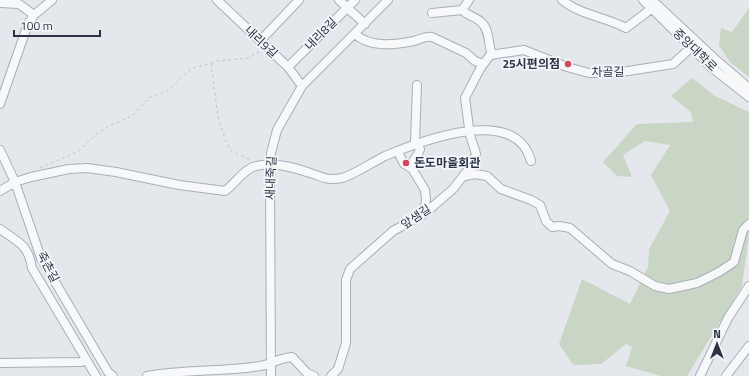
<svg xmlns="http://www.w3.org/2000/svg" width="749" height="376" font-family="'Titillium Web','Noto Sans KR',sans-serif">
  <rect width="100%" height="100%" fill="#e4e7ec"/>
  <path fill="#c9d6c5" d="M749,8V77L730,62L719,45L721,28L732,32Z
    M692,78L715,96L749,112V235L742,286L687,376H661L626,366L632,347L626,344L601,364L573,365L559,344L582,279L630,304L648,267L649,249L670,211L651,175L670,145L645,141L623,155L632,177L617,176L603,162L637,124L693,122L691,112L671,96Z"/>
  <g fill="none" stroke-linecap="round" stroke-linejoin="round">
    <defs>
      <path id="minor" d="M217,0L288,67L302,86
        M339,0L365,24
        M562,0C580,15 606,17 626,28L655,6
        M643,0L711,67L749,97
        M652,0L714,58L749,88
        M0,3L19,4L34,15
        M462,10C468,16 476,17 481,22C490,29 488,45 492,55
        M432,13L462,10L469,0
        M355,34C370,48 394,45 414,41C421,39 425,36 432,37L466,53L475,61L483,64
        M260,41L299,0
        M288,67L355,0
        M0,104L28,24L34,15L52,0
        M0,150L15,182L41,258L108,372L113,376
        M398,152L404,164L411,167L425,190L426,199L424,214
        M409,167L418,154L420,149L415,142L417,85
        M465,176L475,174L487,176L501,189L531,200L540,205L546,221L552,227L559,226L570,228L612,264L630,271L655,286L669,289L697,283L719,272L734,262L743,230L749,224
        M0,191L15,182L31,177L69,169L87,168L116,172L179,185L225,191C235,184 241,172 253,167C269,161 294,167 310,173C323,177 327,181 342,178C353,175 373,162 385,156C421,141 516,104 531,161
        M0,229C19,243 28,244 32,268L96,376
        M0,363L81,362L86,360
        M147,376C184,369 223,372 260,366C272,364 279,358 292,357L307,373L314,376
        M271,376L270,179L271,153L277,130L302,86L388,0
        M331,376L338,369L346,343V280L350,269L393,231L424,214L453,189L471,166L476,154L470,135L465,98L480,69L490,55L524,50L567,67L589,73H615L673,64L697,42
        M700,376L728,318L749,286
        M726,376L749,346"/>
    </defs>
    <use href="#minor" stroke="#a9aeb7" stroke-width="10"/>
    <path stroke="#c2c5cb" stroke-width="1" stroke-dasharray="3 3" stroke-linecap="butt" d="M211,63L218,117L226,141L231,151L250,160
      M40,168L79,151L95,135L109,126L132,116L149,98L169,90L187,72L194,68L217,61L249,58L260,51"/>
    <use href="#minor" stroke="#f7f8fa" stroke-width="8"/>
  </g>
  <g fill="#d1495b" stroke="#f4f6f9" stroke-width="1.5">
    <circle cx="568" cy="64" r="4"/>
    <circle cx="406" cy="163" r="4"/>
  </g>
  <g text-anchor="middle" stroke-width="3.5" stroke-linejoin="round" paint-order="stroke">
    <g font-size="12" fill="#2b3445" stroke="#f4f6f9">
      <text transform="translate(321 34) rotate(-45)" y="4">내리8길</text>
      <text transform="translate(261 42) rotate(43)" y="4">내리9길</text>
      <text transform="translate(695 50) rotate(44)" y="4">중앙대학로</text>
      <text transform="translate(608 72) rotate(-1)" y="4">차골길</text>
      <text transform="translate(271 178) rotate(-88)" y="4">새내죽길</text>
      <text transform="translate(416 217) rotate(-34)" y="4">앞샘길</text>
      <text transform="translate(48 267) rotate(62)" y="4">죽촌길</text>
    </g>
    <g font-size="12" font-weight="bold" fill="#2b3445" stroke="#f4f6f9" text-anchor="end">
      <text x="560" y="68">25시편의점</text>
      <text x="414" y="167" text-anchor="start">돈도마을회관</text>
    </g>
  </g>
  <g transform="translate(717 344)" stroke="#f4f6f9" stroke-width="3" paint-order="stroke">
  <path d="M0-3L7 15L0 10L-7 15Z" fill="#2b3445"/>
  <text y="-6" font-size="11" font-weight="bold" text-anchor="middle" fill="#2b3445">N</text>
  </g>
  <path d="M14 30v6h86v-6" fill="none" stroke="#2b3445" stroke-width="2"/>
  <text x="20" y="30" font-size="12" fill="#2b3445" stroke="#f4f6f9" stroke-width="3" paint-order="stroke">100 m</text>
</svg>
